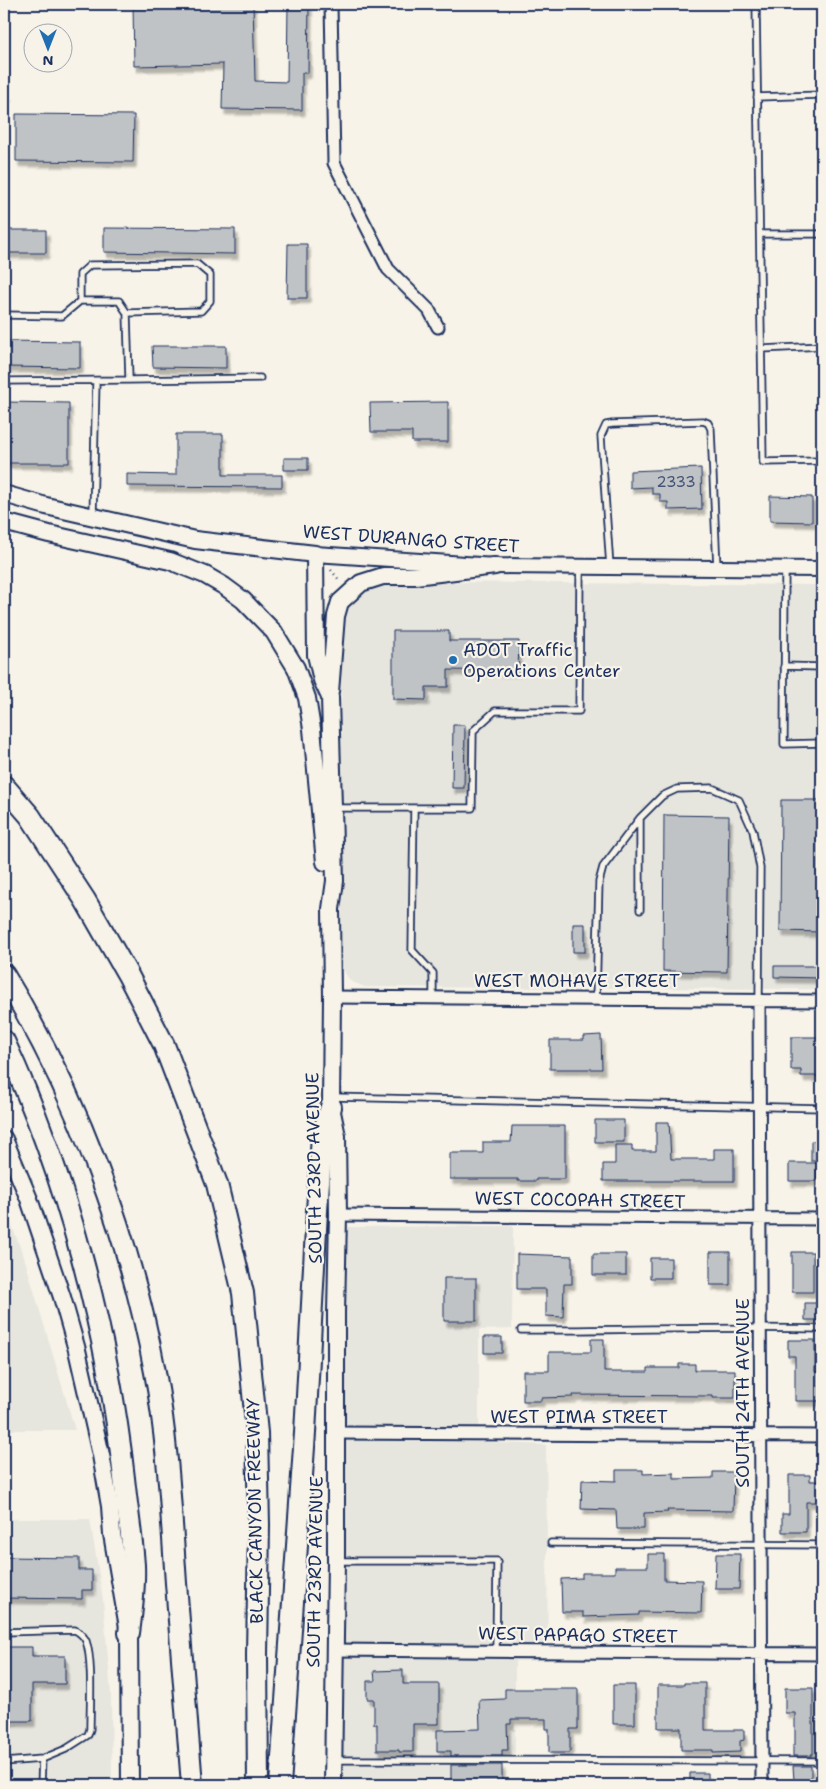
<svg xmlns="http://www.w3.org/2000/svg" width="826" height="1789" font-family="'Shantell Sans',sans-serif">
  <defs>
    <filter id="shadow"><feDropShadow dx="3" dy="5.5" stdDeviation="1" flood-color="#0004"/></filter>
  </defs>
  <rect width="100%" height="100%" fill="#f7f3e8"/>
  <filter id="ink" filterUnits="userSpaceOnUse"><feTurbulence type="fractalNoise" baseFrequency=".02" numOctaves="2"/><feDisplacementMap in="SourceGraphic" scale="10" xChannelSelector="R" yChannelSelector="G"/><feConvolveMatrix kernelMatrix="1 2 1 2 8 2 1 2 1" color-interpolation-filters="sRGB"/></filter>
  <g filter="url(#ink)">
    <path fill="#e6e5de" d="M407,582L822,585V989L365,987L350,981L342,967L341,624L348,607L360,592L377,583Z
      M4,1206L24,1257L75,1430H4Z
      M513,1226L512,1329L479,1330V1442L546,1445L548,1660L515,1661V1765L481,1766V1785H340L344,1227Z
      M4,1519H90L103,1600L111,1694L112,1785H4Z"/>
    <path fill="#c0c3c5" stroke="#1b2f5e" filter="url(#shadow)" d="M133,4H253L255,81L287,82L288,4H309L308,73H302V110L222,109L223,64L134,66Z
      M16,114L134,115L133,162L16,161Z
      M104,228L235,229V254L104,252Z
      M4,230H46V253H4Z
      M288,244H307V298H287Z
      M4,341L80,342V368L4,367Z
      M152,346H226V368L153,367Z
      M4,402L69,403V463H4Z
      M448,402V442H412V432H371L370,403Z
      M176,434H223V475H282V487L127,486V474L176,475Z
      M284,458H308V470H284Z
      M701,468L702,509L668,510V502H660V494H652V487L630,488V471Z
      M770,496L812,497V522L770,521Z
      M393,631H449V641H519L518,671L448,670V687H426V700L393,699Z
      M453,725H465L464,788H452Z
      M781,800H822V932L780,931Z
      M664,815L729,816L727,972L663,971Z
      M573,924H585V952H573Z
      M774,966H821V978L774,977Z
      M601,1035L602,1069H550V1040H584V1036Z
      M791,1037H819V1076H801V1070H791Z
      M595,1120H624V1142H595Z
      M656,1122H669L671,1159H714V1149H734V1181H603V1164H615V1145H632V1151H656Z
      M512,1126H565V1179H536V1181H518V1179H450V1153H483V1142H511Z
      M811,1141H822V1161H811Z
      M789,1163H817V1181H789Z
      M710,1252H730V1285H710Z
      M792,1252H813V1292H792Z
      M517,1254L572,1256V1284H564L563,1317L546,1316V1289H517Z
      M593,1254H626V1275H593Z
      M650,1258H671V1278H650Z
      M444,1278H476V1321H444Z
      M805,1303H821V1320H805Z
      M484,1337H502V1353H484Z
      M591,1339H604V1372H648V1368H679V1364H695V1370H735V1398H713V1396L573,1395V1397L541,1398V1401H523V1371H549V1352H591Z
      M788,1340H815V1372H822V1401H795V1356H788Z
      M616,1470H643V1474L674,1473V1479L713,1478V1472H734L733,1511L667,1510L668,1512L644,1513V1529H617L616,1510L581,1509L582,1480L616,1481Z
      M789,1475H810V1481H822V1502H806V1532H782V1514H789Z
      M648,1554H664V1580L702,1581L701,1613L639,1612V1615L583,1617V1612H562L561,1579L582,1578V1573H615V1567H648Z
      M716,1554H740L739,1589H715Z
      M4,1557L79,1558V1570H92V1590H82V1599L4,1598Z
      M4,1647H32V1656H65V1684H32V1721H4Z
      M403,1670V1684H439V1724H413V1752H399V1750H377V1724H374V1699H367V1681H375L374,1671Z
      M684,1683H705V1730H744V1740L740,1741V1752L713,1753V1750H681V1728H658V1685H684Z
      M613,1685H635V1724H613Z
      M785,1688H813V1754H811V1756H793V1745H795V1713H785Z
      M505,1689H578V1729H570V1753H549V1729H546V1719H511V1724H507L508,1750H502V1756H451V1751H437V1730L480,1729L479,1700L505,1699Z
      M451,1765H502V1782H477V1785H451Z
      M793,1766H811V1780H794Z
      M690,1773H708V1785H690Z"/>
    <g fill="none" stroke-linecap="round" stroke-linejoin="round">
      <defs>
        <path id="service" d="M756,4L763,462L822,461
          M757,97L822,95
          M4,101H7
          M760,234H822
          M80,301H119L127,313
          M4,315L62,316L80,301V274L90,265L197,264L210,275V301L201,311L127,313L129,380L4,381
          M762,349L822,346
          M129,380L260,378
          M93,515L96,381
          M610,567L601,436L606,425L612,424L703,421L708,423L711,429L717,568
          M785,568L784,744L822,743
          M784,666L822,667
          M333,808H472L473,731L495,711H579L580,567
          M414,808L412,950L433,973V998
          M640,818V910
          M596,999L599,882L603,867L640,818L662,796L677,789L712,788L739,800L753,831L760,868L759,1000
          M332,1097L822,1108
          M521,1330C622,1331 722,1326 822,1329
          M551,1543L822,1545
          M337,1561H497L496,1651
          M4,1632L75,1630C80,1633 84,1636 86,1641C93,1660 90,1707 90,1729L88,1735L66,1749L42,1759L41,1785
          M334,1760L822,1761
          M4,1762L42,1759"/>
        <path id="minor" d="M331,4L334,163L388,269L429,310L438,327
          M332,997L822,1001
          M759,1000L762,1785
          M338,1215L822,1219
          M336,1433L822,1436
          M334,1650L822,1654"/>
        <path id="tertiary" d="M315,554L495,566L822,569"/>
        <path id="secondary" d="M4,494L46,506L195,540L315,554L316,655L322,680L330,697L335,881L331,909L332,997L331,1107L337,1136L338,1215L336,1313V1561L333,1785
          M4,522L49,534L170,561L205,575L224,586L243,600L274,632L296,668L307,698L312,729L325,862
          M330,692L336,616L340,602L361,583L383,576H415L495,566
          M4,1139L29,1199L62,1297L77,1350L101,1455L110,1506L112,1534L129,1633L130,1785"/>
        <path id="motorway" d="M4,786L30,816L85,900L128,975L164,1045L217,1184L243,1293L257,1433L259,1525L257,1655L258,1785
          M4,975C76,1093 130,1236 155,1372C168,1441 171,1512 176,1583C181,1650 187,1718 192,1785
          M4,1041C66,1174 108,1333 124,1478C127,1507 132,1536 134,1565C135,1588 132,1611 129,1633
          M280,1785L305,1433L317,1211L322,1136L331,1107"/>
      </defs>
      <use href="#service" stroke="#1b2f5e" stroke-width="9"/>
      <use href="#minor" stroke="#1b2f5e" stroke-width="15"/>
      <use href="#tertiary" stroke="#1b2f5e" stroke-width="18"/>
      <use href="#secondary" stroke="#1b2f5e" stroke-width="20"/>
      <use href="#motorway" stroke="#1b2f5e" stroke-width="24"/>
      <path stroke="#1b2f5e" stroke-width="2.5" stroke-dasharray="1 4" stroke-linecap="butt" d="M331,570L340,581"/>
      <use href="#service" stroke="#f7f3e8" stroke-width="5.5"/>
      <use href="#minor" stroke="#f7f3e8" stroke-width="11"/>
      <use href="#tertiary" stroke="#f7f3e8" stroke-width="14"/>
      <use href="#secondary" stroke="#f7f3e8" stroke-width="16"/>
      <use href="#motorway" stroke="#f7f3e8" stroke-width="20"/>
    </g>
  </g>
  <circle fill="#1f6fb2" stroke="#f7f3e8" stroke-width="2" cx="453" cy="660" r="5"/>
  <g text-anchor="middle" stroke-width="4.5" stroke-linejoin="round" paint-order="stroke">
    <g font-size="15" fill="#445478">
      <text x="676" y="487">2333</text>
    </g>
    <g font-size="18" fill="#1b2f5e" stroke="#f7f3e8">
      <text transform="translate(411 539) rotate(4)" y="6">WEST DURANGO STREET</text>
      <text x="577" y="987">WEST MOHAVE STREET</text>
      <text transform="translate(314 1168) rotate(-91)" y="6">SOUTH 23RD AVENUE</text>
      <text transform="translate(580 1200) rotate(1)" y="6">WEST COCOPAH STREET</text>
      <text transform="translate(743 1393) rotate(-90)" y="6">SOUTH 24TH AVENUE</text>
      <text x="579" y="1423">WEST PIMA STREET</text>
      <text transform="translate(255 1511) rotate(-91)" y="6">BLACK CANYON FREEWAY</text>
      <text transform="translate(315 1572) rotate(-89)" y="6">SOUTH 23RD AVENUE</text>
      <text transform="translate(578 1635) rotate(1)" y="6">WEST PAPAGO STREET</text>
    </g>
    <g font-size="18" fill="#1b2f5e" stroke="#f7f3e8" text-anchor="start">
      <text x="463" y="656">ADOT Traffic<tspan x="463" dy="21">Operations Center</tspan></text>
    </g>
  </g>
  <rect width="826" height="1789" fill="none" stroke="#f7f3e8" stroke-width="20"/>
  <rect x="10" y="10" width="806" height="1769" fill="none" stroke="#1b2f5e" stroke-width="2" filter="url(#ink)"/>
  <g transform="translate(48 48) rotate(180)"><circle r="24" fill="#f7f3e8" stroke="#9fa5b1"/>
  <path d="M0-4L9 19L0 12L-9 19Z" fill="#1f6fb2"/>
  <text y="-8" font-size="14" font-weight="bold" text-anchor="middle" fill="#1b2f5e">N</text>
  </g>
</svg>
